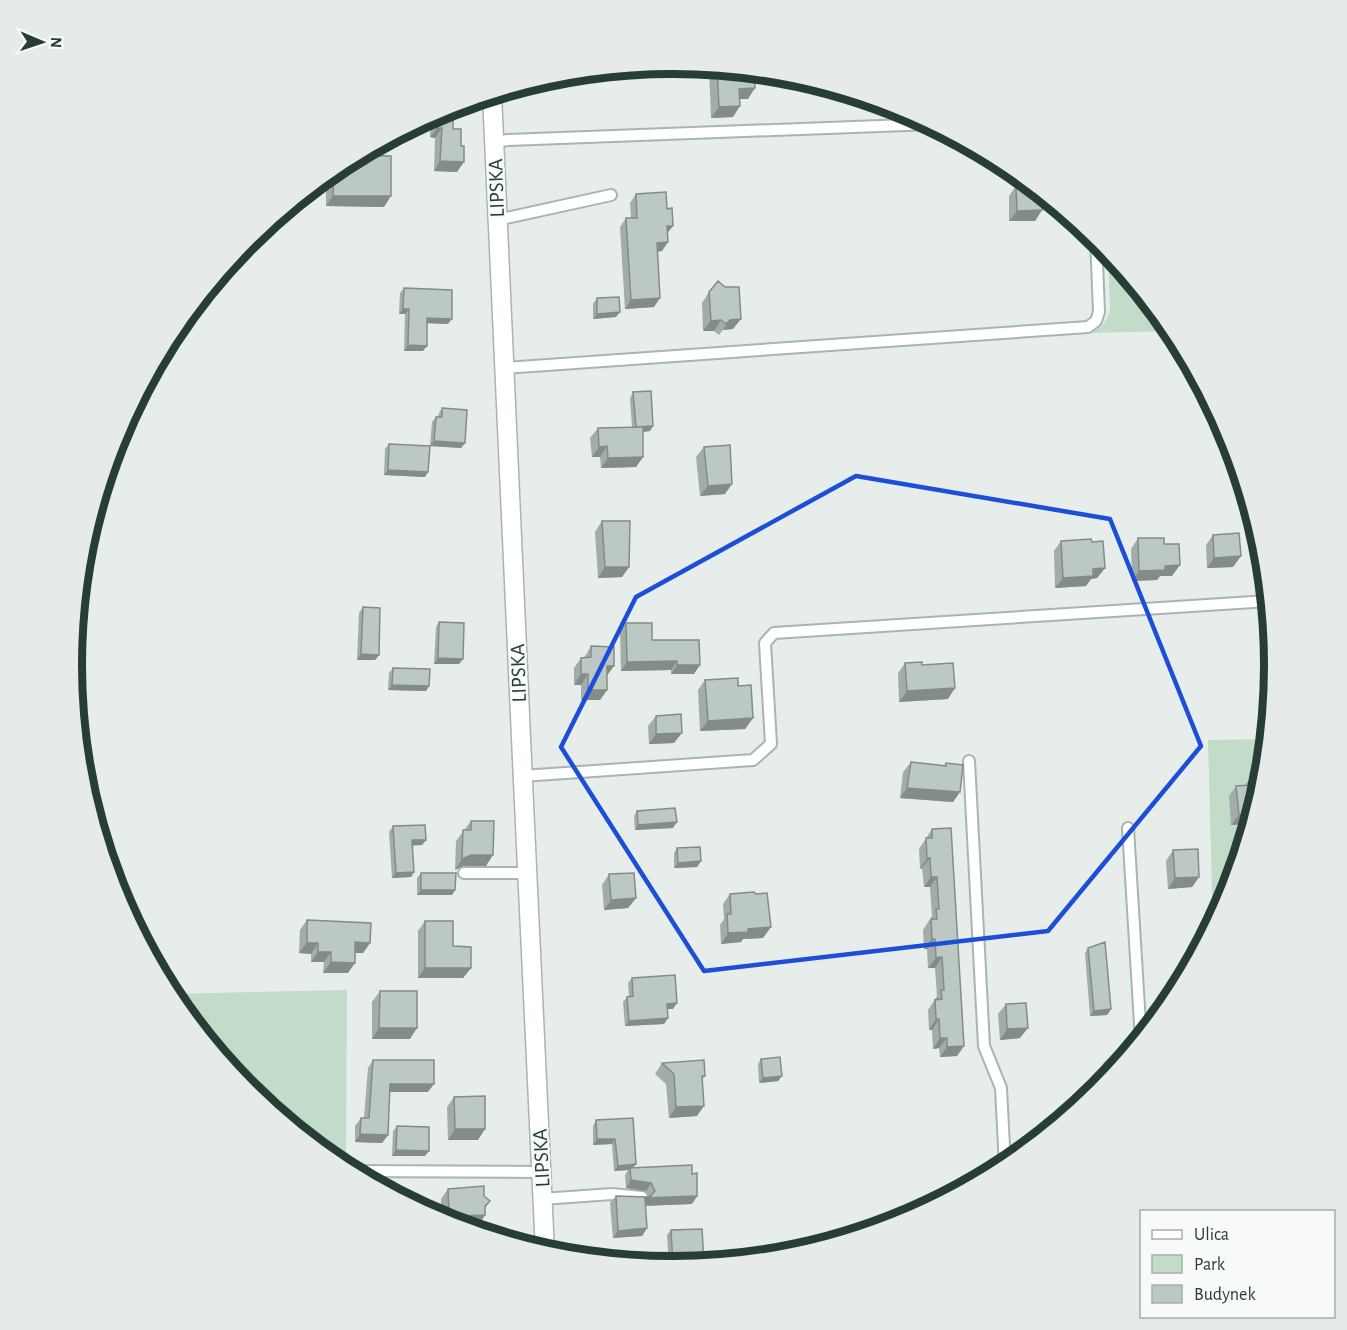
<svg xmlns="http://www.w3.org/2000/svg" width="1347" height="1330" font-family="'Alegreya Sans',sans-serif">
  <rect width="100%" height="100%" fill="#e6edea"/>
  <path fill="#c2dcc9" d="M1108,250L1174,331L1091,333L1103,325L1110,312Z
    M1268,739L1264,783L1230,896L1213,927L1208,740Z
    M347,990L346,1166L339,1165L248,1090L170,994Z"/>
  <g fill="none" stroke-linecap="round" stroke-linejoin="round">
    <defs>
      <path id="lane" d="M588,71L597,75
        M494,142L508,140L932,124
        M497,220L611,195
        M503,368L1088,327L1096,321L1099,312L1096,237
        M969,761L984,1046L1001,1088L1005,1167
        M522,776L753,760L771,744L765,643L774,633L1269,601
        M1128,828L1141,1040
        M464,873H527
        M1110,1078L1109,1067L1140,1041
        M350,1171L541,1172
        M542,1199L612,1194L642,1197"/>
      <path id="street" d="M492,94C507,480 528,866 545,1252"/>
    </defs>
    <use href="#lane" stroke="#a9b5b1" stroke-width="14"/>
    <use href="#street" stroke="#a9b5b1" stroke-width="21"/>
    <use href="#lane" stroke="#fff" stroke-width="10"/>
    <use href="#street" stroke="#fff" stroke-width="18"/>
  </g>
  <path fill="#a2aca8" d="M654,65L648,75L623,76V73L613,74L612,69Z
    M711,67L754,71L748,99H740L733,117L711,118L709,69Z
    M443,109L453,129L457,172L434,171L435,138L430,137L431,115Z
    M339,164L384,207L326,206V175Z
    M1016,186L1042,210L1035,221H1009V196Z
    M636,194L668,233L662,251L657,252L654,307L625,309L620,227L626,218H631L630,203Z
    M404,288L448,324L427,323L423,351H404L405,314H399L400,293Z
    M709,292L733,329L722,330L719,335L714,331H703L702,303Z
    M597,298L616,317L593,319V304Z
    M633,392L650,431L643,432V457L636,467L601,468L600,457H592L590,438L598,428L632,427L630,398Z
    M442,408L465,443L461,448L430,446L432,422L436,417H438L439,413Z
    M389,444L425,477L384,475L385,449Z
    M704,447L725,494L700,496L696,457Z
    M602,521L629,567L622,577L598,578L595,532Z
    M1213,535L1241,556L1233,567L1207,568L1206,545Z
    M1138,538L1164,544L1172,576H1160L1157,580L1132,581L1131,549Z
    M1061,541L1092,542L1105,568L1097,578L1091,579L1086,586L1055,588L1054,551Z
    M363,607L379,655L375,660H357L359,613Z
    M439,622L463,659L459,664H434L436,627Z
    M626,623L652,640L694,674H671V670L621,671L620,632Z
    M591,646L607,675V690L600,700H581V685H574V668L581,658H584Z
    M905,663L922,665L948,699L899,702L898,673Z
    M393,668L429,686L426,691L388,690L389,673Z
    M705,680L738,686L753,718L745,729L700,731L698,690Z
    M656,716L674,743L649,744L648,726Z
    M911,762L944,765L946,763L953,802L900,798L903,772Z
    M1251,777L1264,783L1249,833H1247V824L1231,825L1229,796L1236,786L1245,785Z
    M637,811L673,828L635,830L634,816Z
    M471,821L486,866H463L455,870L456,841Z
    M393,826L426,840L422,845H412L414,872L411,877L392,878L389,832Z
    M932,829L964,1046L957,1056L940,1057L939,1048L933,1049L932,1030H929L928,1010L937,996L935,968H928L927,949H924L923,930L932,916L930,887H924L922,868L920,869L919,849Z
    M677,848L701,861L697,867L674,868V853Z
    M1173,850L1199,877L1192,887L1168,889L1166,861Z
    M421,873L455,890L452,895H417V878Z
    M609,874L636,898L628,908L604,910L602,885Z
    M730,894L763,938L743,939L741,942L721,944L720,925L724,919L723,904Z
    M307,920L370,943L363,953H355L348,973H323L324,962H311V954L299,953L300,930Z
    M425,921L471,968L463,978H418V931Z
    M1088,948L1111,1009L1107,1015L1090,1016L1085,953Z
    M632,978L673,1009H667L668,1018L664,1024L625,1026L623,1002L627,997L629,996L628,983Z
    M1185,978L1174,1000L1170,1005L1169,989L1177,979Z
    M380,991L410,1039H372V1002Z
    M1006,1004L1020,1038L1000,1040L998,1014Z
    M761,1059L782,1076L778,1081L759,1083L758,1064Z
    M373,1060L428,1092H390L388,1135L382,1143L355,1142V1126L361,1118H364L368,1068Z
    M662,1063L705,1076L702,1080L697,1116L669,1118L666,1084L655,1074Z
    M454,1097L478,1140H448L447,1107Z
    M633,1118L636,1164L633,1168L692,1174L697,1196L692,1204L645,1206L647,1228L642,1236L613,1238L610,1203L616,1196L649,1197L646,1191L626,1188L625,1175L628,1170L614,1171L612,1144L593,1145V1126L596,1120Z
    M397,1126L425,1156H392L393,1131Z
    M448,1189L484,1196L490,1201L485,1207V1215L478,1226H460L451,1224V1222H447L441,1220V1199Z
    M671,1230L674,1267H669L667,1235Z"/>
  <path fill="#848c88" d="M654,65L648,75L623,76L629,67Z
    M626,68L623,73L613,74L616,69Z
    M755,88L748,99H732L739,89Z
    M740,106L733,117L711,118L719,107Z
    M437,128H442L435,138L430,137Z
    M440,161L464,162L457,172L434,171Z
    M333,196H391L384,207L326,206Z
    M1042,210L1035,221H1009L1017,211Z
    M667,226H673L666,235Z
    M668,242L662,251L650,252L657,243Z
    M660,298L654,307L625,309L631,300Z
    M403,309H409L405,314H399Z
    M620,312L616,317L593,319L597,314Z
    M427,318L452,319L448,324L423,323Z
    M741,319L733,329L722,330L719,335L730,320Z
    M721,320L714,331H703L711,321Z
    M408,345L427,346L423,351H404Z
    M653,426L650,431L632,433L636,428Z
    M434,441L465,443L461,448L430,446Z
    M607,446L600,457H592L599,447Z
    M643,457L636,467L601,468L608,458Z
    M388,470L428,472L425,477L384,475Z
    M732,484L725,494L700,496L708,486Z
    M1241,556L1233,567L1207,568L1214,558Z
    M1180,565L1172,576H1160L1157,580L1132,581L1139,571L1165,566Z
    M605,567H629L622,577L598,578Z
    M1105,568L1097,578L1091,579L1086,586L1055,588L1063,578L1093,569Z
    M361,654L379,655L375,660H357Z
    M438,658L463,659L459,664H434Z
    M677,661L671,670L621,671L627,662Z
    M677,665H700L694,674H671Z
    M607,666H614L606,677Z
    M581,674H588L581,685H574Z
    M392,685L429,686L426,691L388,690Z
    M955,688L948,699L899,702L907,691Z
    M588,690H607L600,700H581Z
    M753,718L745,729L700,731L708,721Z
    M682,733L674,743L649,744L656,734Z
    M907,788L960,792L953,802L900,798Z
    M1254,814L1247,824L1231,825L1239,815Z
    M677,822L673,828L635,830L638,825Z
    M412,840H426L422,845L408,846Z
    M471,855H493L486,866H463L455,870L462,859Z
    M927,858H930L922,868L920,869Z
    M701,861L697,867L674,868L678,863Z
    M414,872L411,877L392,878L396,873Z
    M931,877H937L930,887H924Z
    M1199,877L1192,887L1168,889L1175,878Z
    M421,890H455L452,895H417Z
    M636,898L628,908L604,910L611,900Z
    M771,927L763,938L743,939L741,942L721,944L728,933L748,929Z
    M932,939H935L927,949H924Z
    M355,942L370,943L363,953H348Z
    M307,943H318L311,954L299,953Z
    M318,952H331L324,962H311Z
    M942,957L935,968H928L936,958Z
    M331,962L355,963L348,973H323Z
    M425,968H471L463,978H418Z
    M677,1003L673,1009H663L667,1004Z
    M1111,1009L1107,1015L1090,1016L1094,1011Z
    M668,1018L664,1024L625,1026L629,1021Z
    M936,1019H939L932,1030H929Z
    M379,1028H417L410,1039H372Z
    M1028,1028L1020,1038L1000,1040L1007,1029Z
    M940,1038H947L939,1048L933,1049Z
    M964,1046L957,1056L940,1057L947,1047Z
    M782,1076L778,1081L759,1083L763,1078Z
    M390,1084H434L428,1092H385Z
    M704,1106L697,1116L669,1118L676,1107Z
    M455,1129H485L478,1140H448Z
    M360,1134L388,1135L382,1143L355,1142Z
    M597,1139H615L612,1144L593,1145Z
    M396,1150L429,1151L425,1156H392Z
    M636,1164L632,1169L630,1168L628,1170L614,1171L618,1166Z
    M631,1180L651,1183L646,1191L626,1188Z
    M697,1196L692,1204L639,1206L645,1198Z
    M490,1201L483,1211L485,1215L478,1226H460L453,1224L459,1216L485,1206Z
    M449,1212H458L451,1222H447L443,1221Z
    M647,1228L642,1236L613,1238L618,1231Z
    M704,1262L703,1264L671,1267L673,1264Z"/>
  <path fill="#bcc8c3" stroke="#848c88" stroke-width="1.5" d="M717,67L754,71L755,88L739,89L740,106L719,107Z
    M453,106V129H461V146H464V162L440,161L442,128H437L438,112L443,109Z
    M356,155L391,156V196H333L334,169L339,164Z
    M1034,185L1042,192V210L1017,211L1016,186Z
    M666,192L667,209L672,208L673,226H667L668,242L657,243L660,298L631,300L626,218H637L636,194Z
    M718,281L725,287H739L741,319L730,320L726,324L721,320L711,321L709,292Z
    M404,288L452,290V319L427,318V346L408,345L409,309H403Z
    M619,297L620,312L597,314V298Z
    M651,391L653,426L636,427L633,392Z
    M442,408L467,410L465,443L434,441L436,417H442Z
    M643,427V457L608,458L607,446L599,447L598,428Z
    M389,444L430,446L428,472L388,470Z
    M730,445L732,484L708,486L704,447Z
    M602,521H630L629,567H605Z
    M1239,533L1241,556L1214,558L1213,535Z
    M1138,538H1164V544H1179L1180,565L1165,566V570L1139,571Z
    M1091,539L1092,542L1103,541L1105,568L1093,569V576L1063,578L1061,541Z
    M363,607L380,608L379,655L361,654Z
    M439,622L464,623L463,659L438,658Z
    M626,623H652V640H699L700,665H677V661L627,662Z
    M591,646L614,647V666H607V690H588V674H581V658L591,657Z
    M922,662V665L953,663L955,688L907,691L905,663Z
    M393,668L430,669L429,686L392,685Z
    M738,678V686L751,685L753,718L708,721L705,680Z
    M681,714L682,733L656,734V716Z
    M911,762L946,766V763L963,765L960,792L907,788Z
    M1265,775L1264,783L1254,815V814L1239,815L1236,786L1252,785L1251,777Z
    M675,808L677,822L638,825L637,811Z
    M471,821H494L493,855H471L462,859L463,830H471Z
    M425,825L426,840H412L414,872L396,873L393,826Z
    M951,828L964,1046L947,1047V1038H940L939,1019H936L935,1000L942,999L941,990H944L942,957L936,958L935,939H932L931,919H937L936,909H939L937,877H931L930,858H927L926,838H932V829Z
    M700,847L701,861L678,863L677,848Z
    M1198,849L1199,877L1175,878L1173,850Z
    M421,873H456L455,890H421Z
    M634,873L636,898L611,900L609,874Z
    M754,892L756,894L767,893L771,927L748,929V932L728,933L727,914H731L730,894Z
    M307,920L371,923L370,943L355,942V963L331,962V952H318V943H307Z
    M425,921H453V946L471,947V968H425Z
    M1105,942L1111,1009L1094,1011L1088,948Z
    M675,975L677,1003L667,1004L668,1018L629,1021L627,997L633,996L632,978Z
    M1185,978L1177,994V979Z
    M380,991H417V1028H379Z
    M1026,1003L1028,1028L1007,1029L1006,1004Z
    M780,1057L782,1076L763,1078L761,1059Z
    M373,1060H434V1084H390L388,1135L360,1134L361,1118H369Z
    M704,1060L705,1076H702L704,1106L676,1107L674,1074L662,1063Z
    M485,1096V1129H455L454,1097Z
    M633,1118L636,1164L618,1166L615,1139H597L596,1120Z
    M397,1126L429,1127V1151L396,1150Z
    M692,1165V1174L697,1173V1196L645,1198L647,1228L618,1231L616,1196L647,1197L651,1196L655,1191L651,1183L631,1180L630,1168Z
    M484,1186V1196L490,1201L485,1206V1215L459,1216L458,1212H449L448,1189Z
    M702,1229L704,1262L673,1264L671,1230Z"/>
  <path fill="none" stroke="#1d4ed8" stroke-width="4.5" stroke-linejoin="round" d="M856,476L1110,519L1201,746L1048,931L704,971L561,747L636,597Z"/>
  <g text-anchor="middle" stroke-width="4.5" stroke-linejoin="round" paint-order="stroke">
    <g font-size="21" fill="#273e37" stroke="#f7faf8">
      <text transform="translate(496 188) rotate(-92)" y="7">LIPSKA</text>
      <text transform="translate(518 673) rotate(-92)" y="7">LIPSKA</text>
      <text transform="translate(541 1158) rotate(-93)" y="7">LIPSKA</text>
    </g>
  </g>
  <path d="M0 0H1347V1330H0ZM82 665a591 591 0 1 1 1182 0a591 591 0 1 1-1182 0Z" fill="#e6ebe9" fill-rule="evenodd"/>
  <path fill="none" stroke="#273e37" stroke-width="8" d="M82 665a591 591 0 1 1 1182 0a591 591 0 1 1-1182 0Z"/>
  <rect x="1140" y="1210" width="195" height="108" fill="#f7faf8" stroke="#a4afab" stroke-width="1.5"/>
  <rect x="1152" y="1230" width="30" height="9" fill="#ffffff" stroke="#a4afab" stroke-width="1.5"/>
  <text x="1194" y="1240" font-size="18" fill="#273e37">Ulica</text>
  <rect x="1152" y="1255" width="30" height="18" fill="#c2dcc9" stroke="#a4afab" stroke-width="1.5"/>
  <text x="1194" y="1270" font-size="18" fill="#273e37">Park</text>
  <rect x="1152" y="1285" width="30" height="18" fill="#bcc8c3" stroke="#a4afab" stroke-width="1.5"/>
  <text x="1194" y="1300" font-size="18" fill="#273e37">Budynek</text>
  <g transform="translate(42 42) rotate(92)" stroke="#f7faf8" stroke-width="4.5" paint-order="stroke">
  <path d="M0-4.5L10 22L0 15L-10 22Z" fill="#273e37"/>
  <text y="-9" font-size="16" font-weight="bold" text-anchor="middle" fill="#273e37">N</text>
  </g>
</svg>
